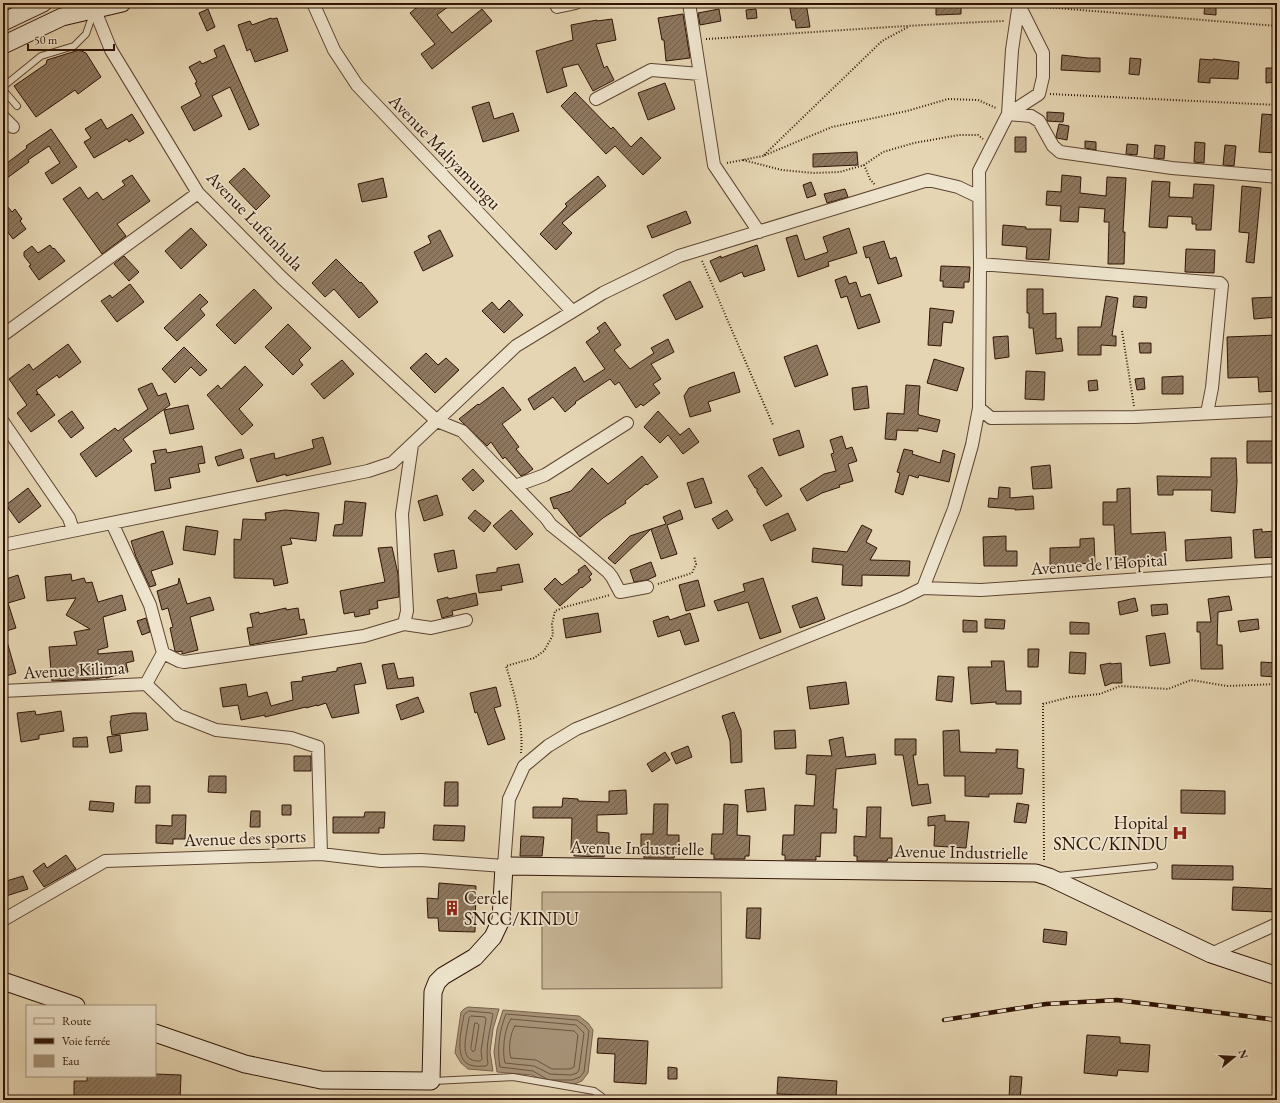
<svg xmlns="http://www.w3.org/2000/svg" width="1280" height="1103" font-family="'EB Garamond',serif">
  <defs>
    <pattern id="building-hatch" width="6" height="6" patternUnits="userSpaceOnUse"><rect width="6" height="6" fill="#8e785f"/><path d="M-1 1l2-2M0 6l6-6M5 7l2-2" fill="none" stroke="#74614c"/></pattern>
  </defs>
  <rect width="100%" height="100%" fill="#e5d5b2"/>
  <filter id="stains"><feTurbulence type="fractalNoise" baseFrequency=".005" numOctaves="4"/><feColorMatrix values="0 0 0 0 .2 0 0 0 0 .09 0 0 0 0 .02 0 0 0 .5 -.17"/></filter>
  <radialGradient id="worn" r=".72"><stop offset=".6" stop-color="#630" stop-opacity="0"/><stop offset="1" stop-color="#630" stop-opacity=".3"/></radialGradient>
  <path fill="#c6b495" stroke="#7b644e" d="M542,892H721L722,988L542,989Z"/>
  <path fill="#a79378" stroke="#77604a" d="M468,1007L499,1009L493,1029L490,1052L493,1071L468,1069L461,1063L455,1053L461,1012L464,1009Z
    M503,1010L579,1016L588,1023L593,1030L588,1073L582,1081L572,1085L547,1083L532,1075L497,1072L494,1052L497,1029Z"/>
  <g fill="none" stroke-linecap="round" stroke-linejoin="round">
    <path stroke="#6c543f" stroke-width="1" d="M469,1011L491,1013L493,1014C490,1032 485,1046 488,1064L486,1066C481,1066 475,1067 470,1065C453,1059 462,1028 464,1015Z
      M471,1016L485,1017L486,1019L481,1051L482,1059L480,1061C477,1061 473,1061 470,1059C460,1053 468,1028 469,1018Z
      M511,1019L576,1025L584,1033L579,1070L577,1073L571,1075L550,1074L534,1066L505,1063C502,1053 504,1028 511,1019Z
      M475,1023H477L479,1025L475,1050L473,1052L471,1049Z
      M515,1026L574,1031L578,1035L574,1067L570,1069H552L536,1060L511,1058C508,1050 510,1033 515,1026Z
      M547,1079L533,1071L500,1067C497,1050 499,1031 506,1014L577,1020L585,1026L589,1031L584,1072L580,1077L572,1080H551"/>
  </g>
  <path fill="url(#building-hatch)" stroke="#301406" d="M422,3H453L437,15L452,33L482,9L492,21L432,69L421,54L435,44L410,13Z
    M789,3H806L810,27L796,28L795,20H792Z
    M936,3H961V14L936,15Z
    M1205,3H1216V15L1204,14Z
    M208,9L215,27L207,31L199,13Z
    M719,9L721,21L700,25L698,13Z
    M756,9L757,18L747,19L746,10Z
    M683,14L690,58L666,61L664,40H662L658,18Z
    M271,18L272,19L277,18L288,51L255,62L250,49L247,51L238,25L250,21L252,25Z
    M612,19L616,40L596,44L604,68L607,66L614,80L593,91L578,64L562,68L567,86L547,93L536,51L573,40L571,25L597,20V21Z
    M224,45L259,125L249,130L230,87L212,96L222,116L194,131L181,107L201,96L195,83L197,82L189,67L200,61L202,64L217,57L214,50Z
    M79,50L86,53L101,77L78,94L75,90L36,117L14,86L46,64L47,60Z
    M1062,55L1088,58H1100V72L1061,70Z
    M1130,58L1141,59L1139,75L1129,74Z
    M1200,59L1213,60V59L1239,62L1238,79L1210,78V83L1198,82Z
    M1266,68H1277V82L1266,83Z
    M665,83L675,109L648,120L638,93Z
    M575,92L611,129L613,127L631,147L641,137L661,158L643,175L615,146L606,154L561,106Z
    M489,102L494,119L513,113L519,131L483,142L472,107Z
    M1047,112L1064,113L1063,122L1047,121Z
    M132,114L144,133L129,142L127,139L94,158L84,142L91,138L85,129L101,119L107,129Z
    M1262,114L1277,115V153L1259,152Z
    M1059,124L1069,126L1067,140L1057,138L1056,137Z
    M51,129L77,167L52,184L45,173L60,163L49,146L28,160L29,162L3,181V166L27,148L26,146Z
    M1015,137H1026V152H1015Z
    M1085,141L1096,142V150L1085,148Z
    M1195,142L1205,143L1204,163L1194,162Z
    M1127,144L1138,145L1137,155L1126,154Z
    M1155,145L1165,146L1164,159L1154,158Z
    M1225,145L1236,146L1234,166L1223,165Z
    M857,152L858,165L813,167V154Z
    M244,168L270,196L256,210L229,182Z
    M132,175L150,201L117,224L126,236L102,254L63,199L80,187L88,199L97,192L103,200L125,185L122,181Z
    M1062,175L1081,177L1080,193L1106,196L1107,177L1126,178L1123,232H1125L1124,264H1108L1109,222H1104L1105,209L1079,207L1078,222L1060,221L1061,206L1046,205L1047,191L1061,192Z
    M598,176L606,186L562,223L572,233L556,250L540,234L567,206L565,204Z
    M383,178L387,197L362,202L358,184Z
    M1152,181L1170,182L1169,197L1193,198L1194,184L1214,185L1211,230H1196V224H1192V217L1168,216L1167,228L1149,227Z
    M811,182L816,195L807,198L803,185Z
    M1242,186L1261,188L1254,263L1246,262L1249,233L1239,232Z
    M845,189L848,197L827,203L824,194Z
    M3,201L12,212L15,209L22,219L20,221L26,229L13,239L7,231L3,234Z
    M686,211L691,223L652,238L647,226Z
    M1003,225L1026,227V229H1051L1049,260L1026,259L1027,247L1002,245Z
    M191,228L207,245L181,269L165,251Z
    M849,228L857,253L828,262L829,266L798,277L786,238L797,235L805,260L828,252L823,237Z
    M440,230L453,256L423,271L414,252L431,243L428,236Z
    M884,241L890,259L896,257L902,276L878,284L869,257L866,258L863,247Z
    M50,245L53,249L54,248L65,261L39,280L29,266L31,265L24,256V252L32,246L38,253Z
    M757,245L765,270L744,277L742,272L720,282L710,261L721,256V258Z
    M1186,249L1215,250L1214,273L1185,272Z
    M124,256L139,272L129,281L114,264Z
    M336,259L360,283L361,282L378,302L359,318L334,289L325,297L312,283Z
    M941,266L970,267L969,282H964V288L943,287V281H940Z
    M846,276L849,284L856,282L861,297L870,294L880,322L858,329L847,296L841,298L835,280Z
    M690,281L703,307L676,320L663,295Z
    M130,284L144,302L117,322L101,301L110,295L112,298Z
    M254,289L272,308L235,344L216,325Z
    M1027,289H1043V314L1056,313V339L1061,338L1063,351L1036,354L1033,328H1029V313H1027Z
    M200,294L208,302L200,309L205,315L177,341L164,328Z
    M1106,296L1118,298L1112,336H1116V346L1101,345V355H1078V327H1101Z
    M1134,296L1147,297L1146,308L1133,307Z
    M1277,297V317L1254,319L1252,298Z
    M509,300L523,315L504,333L482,311L492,302L499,310Z
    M930,308L954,311L952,323L943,322L941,346L928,345Z
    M605,322L621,345L614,350L630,369L654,353L651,348L668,339L674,352L651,364L661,379L653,384L660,393L643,406L641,404L636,408L619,382L615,385L610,379L575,402L576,403L565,412L553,397L534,410L528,399L575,367L584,382L605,369L586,342L600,332L597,328Z
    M288,324L311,348L299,360L303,365L293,375L265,347Z
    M1277,335V391L1259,392L1258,377L1228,378L1227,337Z
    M1008,336L1009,357L995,359L993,337Z
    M1139,343H1151V353H1140Z
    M68,344L81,362L59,378L57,375L36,390L38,393L36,395L39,394L55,415L31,432L17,413L27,405L9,379L29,364L33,370Z
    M817,345L828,375L795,387L784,357Z
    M184,347L207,370L200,376L191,367L175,383L162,369Z
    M426,353L438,365L446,358L459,370L435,393L410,368Z
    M934,359L964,368L957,391L927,383Z
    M342,360L354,374L324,399L311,384Z
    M245,366L263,385L239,409L253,425L242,435L207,395L218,385L221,389Z
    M1026,371L1045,372L1044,400L1025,399Z
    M734,372L740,392L708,402L711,411L690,417L684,396L689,388Z
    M1183,376V394H1162V377Z
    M1144,378L1145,389L1137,390L1135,379Z
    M1097,380L1098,390L1089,391L1088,381Z
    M152,383L158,396L166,393L170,405L123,439L132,451L96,477L80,454L115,428L118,431L148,409L138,389Z
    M906,385L920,386L918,413L919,415L940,420L937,432L918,428V431L897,430L896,440L885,439L887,413L904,414Z
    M867,386L869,408L854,410L852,388Z
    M503,387L521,410L502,424L519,447L516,449L533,469L526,474L521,476L505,457L503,459L491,442L487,446L459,419L478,404L479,405Z
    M188,405L194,429L170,434L164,410Z
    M72,411L84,428L71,438L58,421Z
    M658,411L680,435L689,428L699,442L683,454L668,435L660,443L644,427Z
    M799,430L804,447L779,456L773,439Z
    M842,436L846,449L852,447L857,461L848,464L853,481L839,485L840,487L822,493L807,501L800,489L824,474L836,471L831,454L834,453L830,440Z
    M323,437L331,464L286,476V474L257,482L250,459L274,453L275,459L314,448L312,440Z
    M1247,441H1277V463H1247Z
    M202,446L205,463L198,464L200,472L169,478L171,488L155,491L151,464L156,463L153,451L166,449L167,453Z
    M241,449L244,458L218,466L215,457Z
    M904,449L913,451L912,454L940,463L943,450L955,454L949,482L919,475L918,478L909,475L903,495L895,492L900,473L897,472Z
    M642,456L658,477L647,485L646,484L625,501L626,503L603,518L580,537L557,508L554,509L550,498L571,491L592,468L608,484Z
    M1211,458H1236L1237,481L1235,513L1211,511L1212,490H1173V495H1158L1157,476L1211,477Z
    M1050,465L1052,488L1033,489L1031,467Z
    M762,467L782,496L766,506L757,492V488H755L748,476Z
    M473,469L484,481L473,491L462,479Z
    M703,478L712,503L695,508L687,483Z
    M999,487L1010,488V498L1033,496L1034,509L1015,510V509L988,507L989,498L998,499Z
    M28,488L41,506L19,523L6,505Z
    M1130,488L1131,534L1165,532L1167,564L1116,566L1114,525H1103V502H1117V489Z
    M437,495L443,515L424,521L418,501Z
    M345,501L366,503L362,536H333L335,525L343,524Z
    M285,510L319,513L316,541L290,538L292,544L281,546L288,583L274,586L273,579L234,578V539L241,540L243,519L266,520L265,513Z
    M475,510L491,523L484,532L468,518Z
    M511,510L533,534L516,550L493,526Z
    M680,510L683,519L667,525L677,554L661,559L651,529L615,564L608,558L630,536L666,524L663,517Z
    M727,510L733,520L718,529L712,519Z
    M788,513L796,530L771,541L763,525Z
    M862,525L872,530L866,542L877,548L870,560L910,561L909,576L862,575V586L842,585L843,565L812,562L813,548L847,552Z
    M186,526L218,531L215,555L183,550Z
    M1262,529V532L1277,531V557L1255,558L1253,530Z
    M163,531L173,564L151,571L156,585L150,587L136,557L131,541Z
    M1006,536V551H1017V566H984L983,537Z
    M1231,537L1232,558L1186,561L1185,540Z
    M1094,538L1095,563L1050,565V548L1080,547V539Z
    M392,547L398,574L399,597L377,601L378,608L369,610L370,614L355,617L354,612L344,614L340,591L385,582L378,548Z
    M454,550L457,568L438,572L434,554Z
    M651,562L656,576L647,580L634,582L630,570Z
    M519,564L523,582L501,586L502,590L479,593L476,575L497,572V568Z
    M585,565L592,574L589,577L591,580L582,588L581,587L560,606L544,589L555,578L562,585L579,572L578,570Z
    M71,574L72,581L84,578L86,583L92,582L98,602L122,595L126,610L103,617L108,647L98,650V654L132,651L134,661L126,663L128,672L106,678V677L95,679L52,681L49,647L77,645L74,632L90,629L66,615L76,598L47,601L45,577Z
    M18,575L25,598L8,603L16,628L3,632V580Z
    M179,578L187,604L210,597L214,610L190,617L198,650L182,654V651L177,652L175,651L170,628L173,627L168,608L162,610L157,591L178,584Z
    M763,578L781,632L760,639L748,602L718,611L714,601L745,591L743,584Z
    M698,580L705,606L686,611L679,585Z
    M476,593L478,605L452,611L453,615L442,618L437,600L448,597V599Z
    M1229,596L1232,610L1218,612L1217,645H1222L1223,669H1201L1200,632H1197V622H1211L1208,599Z
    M817,597L825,619L800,628L792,606Z
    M1135,598L1138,611L1120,615L1118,602Z
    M1167,604L1168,614L1152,616L1151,605Z
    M286,608V610L298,608L300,620L304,619L307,634L250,645L247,628L253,627L250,614L259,612V614Z
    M598,613L601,632L566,638L563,619Z
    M690,613L699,641L685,645L680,630L658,637L653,621L668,616L670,620Z
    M146,618L150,632L142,635L137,621Z
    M985,619L1005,620L1004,629L985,628Z
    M1258,619L1259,629L1240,632L1238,621Z
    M963,620L977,621V632H963Z
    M1070,622L1089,623V634H1070Z
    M1165,633L1170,663L1150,666L1146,636Z
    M3,638H6L16,673L3,677Z
    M1028,649H1039L1038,667H1028Z
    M1070,652L1086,653L1085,674L1069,673Z
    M991,661H1004L1006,691H1021V704H996V702L971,704L968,667H992Z
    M1261,662L1277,663V677L1261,676Z
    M361,663L366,683L354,685L359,713L332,718L326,703L317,706V705L306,708V707L265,717V715L241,720L238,705L223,707L220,688L246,684L248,697L267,692L271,706L293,700L291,682L303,681L302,677L337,671V668Z
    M394,663L398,679L413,677L414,686L387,689L382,665Z
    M1111,663V664L1121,663L1122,683H1112L1105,686L1100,665Z
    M938,676L954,677L952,702L936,700Z
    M846,682L849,704L810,709L807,687Z
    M496,687L501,706L494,708L505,739L488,745L477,712L475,713L470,693Z
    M418,697L424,712L401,720L396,705Z
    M35,711L36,715L61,711L64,731L39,735V739L21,742L17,713Z
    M734,712L741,730L742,762L731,763L730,741L722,716Z
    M133,713H146L148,730L112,735L110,721H111V716Z
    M795,730L796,748L775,749L774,731Z
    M959,730L960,752L996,753V749L1018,750L1017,768L1024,769L1022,794H989V797L965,796V776H944L943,731Z
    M120,735L122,751L110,753L107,737Z
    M87,737L88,747H73V738Z
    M843,737L846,757L875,754L876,764L836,769L833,809H837L836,833H821L820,857L816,856V860H785V855H782L783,835H794L795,805L814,806L816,775L806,774L807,755L832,756L829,740Z
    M895,739H916V755H913L918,785L928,784L931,803L912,806L903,755H895Z
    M688,746L692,757L676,764L671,753Z
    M665,752L670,760L652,772L647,764Z
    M294,756H311V771H294Z
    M209,776H226V793L208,792Z
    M445,782H458V806H444Z
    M136,786H150V803H135Z
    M764,788L766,810L747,812L745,790Z
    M626,790L627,814L597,815V832L609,833V853H605L604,857L574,856V851H571L572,818H533V807H562L563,798L578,799V801L609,802V791Z
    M1181,790L1225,791V814L1181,813Z
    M90,801L114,803L113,812L89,810Z
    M1017,803L1029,805L1026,823L1014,822Z
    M654,804H668L667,835H679V855H675L674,858H644V854L641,853V834H653Z
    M724,804L738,805L737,835L750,836L749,856H745V859H714V854H711L712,834H723Z
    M282,805H291V815H282Z
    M867,807H881L880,838H892V858H888L887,861H857V856H854V836L866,837Z
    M251,811H260V827H250Z
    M365,812H385L384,828H379V833H333V817H364Z
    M172,815H186L185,839H173V844L156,843V825L172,826Z
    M945,815V821L969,822L966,848L934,846L935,825L928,826V817Z
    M434,825L465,826L464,841L433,840Z
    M521,836L544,837L542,856H520Z
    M66,855L76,869L44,887L33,871L44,863L47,868Z
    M1172,865L1233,866V880L1172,879Z
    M23,876L28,889L3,897V882Z
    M439,883L476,886L475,932L439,931L438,918H428L427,898L438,899Z
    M1233,887L1277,889V912L1232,910Z
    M747,908H761L760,939L746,938Z
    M1044,929L1067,932L1066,945L1043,942Z
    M1087,1035L1120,1037V1043L1150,1045L1148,1072L1118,1070L1117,1076L1084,1073Z
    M598,1038L648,1041L646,1084L614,1082L615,1054L597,1053Z
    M668,1067L677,1068V1079H668Z
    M155,1074L181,1075L180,1100L74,1099V1081H87V1076H155Z
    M1010,1076L1022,1077L1020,1100H1009Z
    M778,1077L837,1081L836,1096L777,1094Z"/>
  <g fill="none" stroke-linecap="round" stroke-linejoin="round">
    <defs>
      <path id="lane" d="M17,106L4,91V86L41,56L74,46L86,34L94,11
        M1058,876L1154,866
        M433,1081L513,1077L594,1091L601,1096"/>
      <path id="street" d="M92,3L111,50L198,193L282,278L437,421L462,431L546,518L551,525L581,549L608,572L612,577L620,592L647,587
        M313,3L334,50L357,85L572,311
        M689,3L714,165L759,232
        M557,7L576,3
        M596,99L651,70L700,74
        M1008,114L1031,116L1039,121L1053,146L1060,152L1172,168L1277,177
        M1008,114L1039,94L1043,77V53L1019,5
        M3,117L13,127
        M980,264L1220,283L1222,285L1221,294L1212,388L1207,413
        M3,335L198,193
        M979,408L991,418L1135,417L1277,410
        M3,422L69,518L73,530
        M515,486L545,475L627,423
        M112,523L150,605L163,653L146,684L178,715L216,730L291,738L318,747L321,854
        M3,545L368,471L392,463L516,346L603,293L679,256L928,180L958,187L979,197
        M923,588L981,590L1277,570
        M404,624L431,628L466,620
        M163,653L179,661L184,662L364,636L404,624L407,611L402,514L412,445
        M3,691L146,684
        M3,920L105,861L321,854L381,861L421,860L504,866L509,799L524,766L548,746L576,729L903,598L923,588L954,509L972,445L979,408L980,264L979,171L1008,114L1012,50L1019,3
        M1211,954L1277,924"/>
      <path id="secondary" d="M3,22L43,3
        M3,45L62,17L122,3
        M3,981L76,1006
        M155,1033L245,1064L321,1080L431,1081L433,992L437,982L443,976L475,957L493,937L501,920L504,866L1036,873L1049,877L1211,954L1277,976"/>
    </defs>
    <use href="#lane" stroke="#5d4431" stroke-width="8"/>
    <use href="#street" stroke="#5d4431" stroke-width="14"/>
    <use href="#secondary" stroke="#301406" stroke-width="19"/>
    <path stroke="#301406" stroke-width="2" stroke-dasharray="1 2" stroke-linecap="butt" d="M1032,6L1277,26
      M706,39C805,33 905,25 1005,21
      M1050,94L1277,105
      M764,155L882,41L908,27
      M743,160L782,170L813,173L840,172L864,165L883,152L914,143L959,135H978L983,139
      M727,163L763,156L832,127L907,111L948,99L978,100L996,108
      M864,165L870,179L875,185
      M702,261L773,425
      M1122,331L1134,406
      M658,584L692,573L696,564L694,556
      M521,753C524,727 514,691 506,666L534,658L544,651L553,635L552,624L555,611L565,607L610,595
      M1044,860L1043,704L1070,697L1100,694L1120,686L1168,689L1191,680L1227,686L1277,684"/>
    <use href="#lane" stroke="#eee4cd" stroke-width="6"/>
    <use href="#street" stroke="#eee4cd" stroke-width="12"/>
    <use href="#secondary" stroke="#eee4cd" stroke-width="17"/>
    <defs>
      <path id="rail" d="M944,1020L1046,1004L1117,1000L1277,1020"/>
    </defs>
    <use href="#rail" stroke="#301406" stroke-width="4.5"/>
    <use href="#rail" stroke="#eee4cd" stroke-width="3" stroke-dasharray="9" stroke-linecap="butt"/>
  </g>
  <defs>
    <symbol id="hospital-bare" viewBox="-9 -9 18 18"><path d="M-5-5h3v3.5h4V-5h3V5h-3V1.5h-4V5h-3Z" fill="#8f2418" stroke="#eee4cd" stroke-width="2.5" paint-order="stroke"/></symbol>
    <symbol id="building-bare" viewBox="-9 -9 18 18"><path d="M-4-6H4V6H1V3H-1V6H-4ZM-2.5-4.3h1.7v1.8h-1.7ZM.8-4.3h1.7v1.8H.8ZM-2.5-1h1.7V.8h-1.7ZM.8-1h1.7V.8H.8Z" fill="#8f2418" stroke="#eee4cd" stroke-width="2.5" paint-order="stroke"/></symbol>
  </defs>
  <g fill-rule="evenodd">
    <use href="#hospital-bare" x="1169" y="822" width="22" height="22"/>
    <use href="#building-bare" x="441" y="897" width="22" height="22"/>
  </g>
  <g text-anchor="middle" stroke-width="3.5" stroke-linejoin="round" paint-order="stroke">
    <g font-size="18" fill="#301406" stroke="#eee4cd">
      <text transform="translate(445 152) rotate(46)" y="6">Avenue Maliyamungu</text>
      <text transform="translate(255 221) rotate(46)" y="6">Avenue Lufunhula</text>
      <text transform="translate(1099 564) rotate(-4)" y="6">Avenue de l'Hopital</text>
      <text transform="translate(74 670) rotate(-3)" y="6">Avenue Kilima</text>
      <text transform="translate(245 838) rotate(-2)" y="6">Avenue des sports</text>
      <text transform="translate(637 848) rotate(1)" y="6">Avenue Industrielle</text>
      <text transform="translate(961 852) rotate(1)" y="6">Avenue Industrielle</text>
    </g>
    <g font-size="18" fill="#301406" stroke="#eee4cd" text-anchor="end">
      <text x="1168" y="829">Hopital<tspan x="1168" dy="21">SNCC/KINDU</tspan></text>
      <text x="464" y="904" text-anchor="start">Cercle<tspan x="464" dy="21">SNCC/KINDU</tspan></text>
    </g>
  </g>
  <rect width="1280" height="1103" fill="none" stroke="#e5d5b2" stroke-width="16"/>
  <rect x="4" y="4" width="1272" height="1095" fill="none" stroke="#301406" stroke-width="2"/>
  <rect x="8" y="8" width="1264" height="1087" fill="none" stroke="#301406"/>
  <rect x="26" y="1005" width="130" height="72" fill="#eee4cd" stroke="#a2917d"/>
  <rect x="34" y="1018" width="20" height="6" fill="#eee4cd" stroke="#a2917d"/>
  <text x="62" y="1025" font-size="12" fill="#301406">Route</text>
  <rect x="34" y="1038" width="20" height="6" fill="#301406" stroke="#a2917d"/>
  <text x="62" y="1045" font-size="12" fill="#301406">Voie ferrée</text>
  <rect x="34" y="1055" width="20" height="12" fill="#a79378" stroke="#a2917d"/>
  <text x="62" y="1065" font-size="12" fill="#301406">Eau</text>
  <g transform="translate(1234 1057) rotate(72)" stroke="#eee4cd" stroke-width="3" paint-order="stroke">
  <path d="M0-3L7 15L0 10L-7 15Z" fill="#301406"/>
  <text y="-6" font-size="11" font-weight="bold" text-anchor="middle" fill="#301406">N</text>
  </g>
  <path d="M28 44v6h86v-6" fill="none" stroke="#301406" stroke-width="2"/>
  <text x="34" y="44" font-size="12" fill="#301406" stroke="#eee4cd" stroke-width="3" paint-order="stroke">50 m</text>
  <rect width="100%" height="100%" filter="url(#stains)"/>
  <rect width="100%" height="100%" fill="url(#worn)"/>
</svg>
